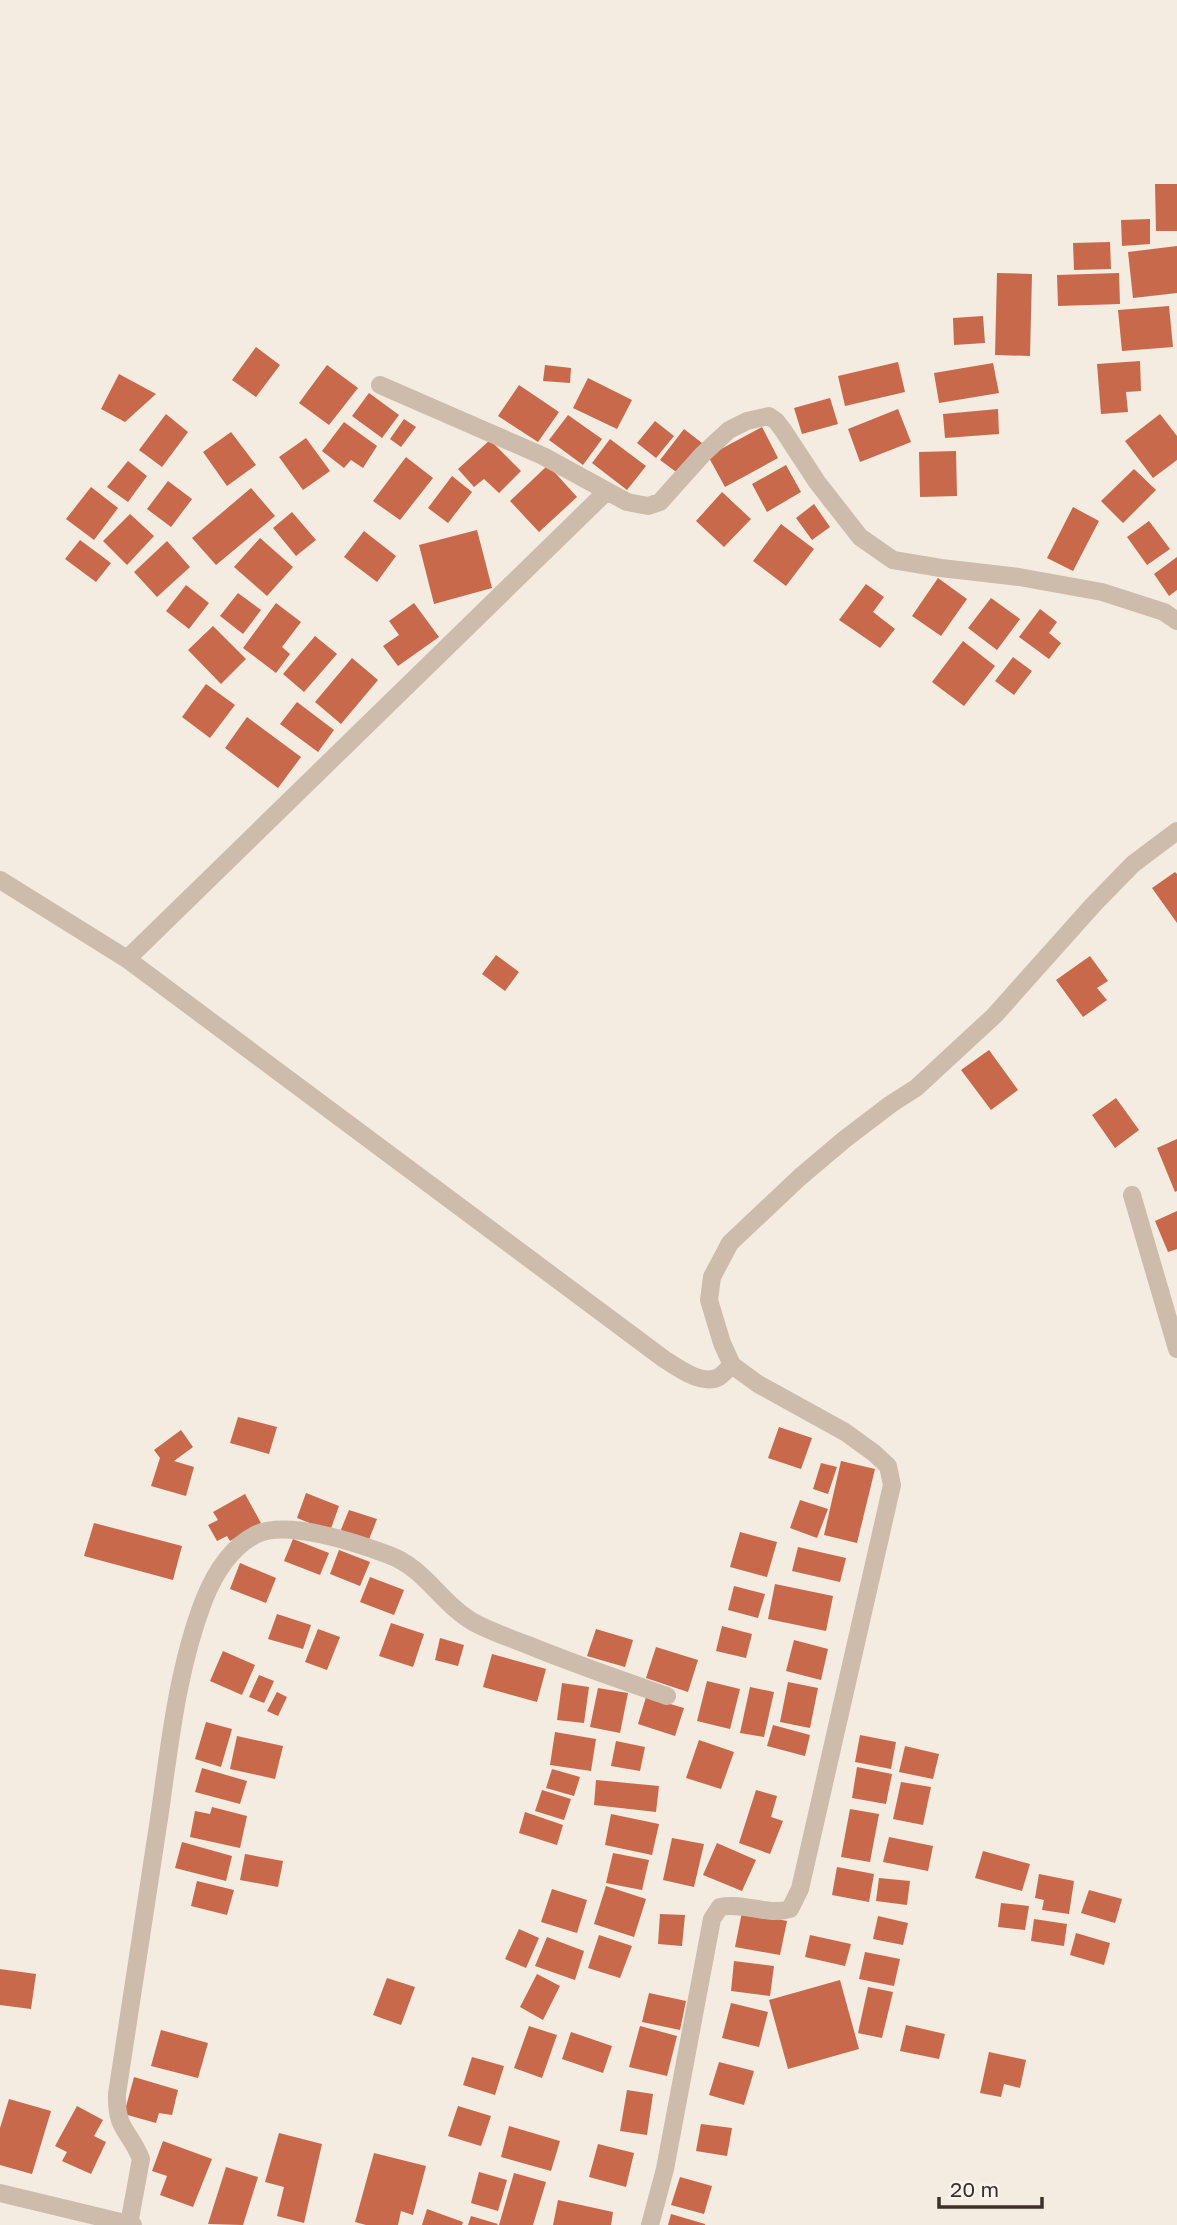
<svg xmlns="http://www.w3.org/2000/svg" width="1177" height="2225" font-family="'Golos Text',sans-serif">
  <rect width="100%" height="100%" fill="#f4ebe1"/>
  <path fill="#c8694b" d="M1155,184H1177V231H1156Z
    M1150,219V244L1122,246L1121,220Z
    M1110,242L1111,269L1074,270L1073,243Z
    M1177,246V293L1133,298L1128,252Z
    M997,273L1032,274L1030,356L995,355Z
    M1119,273L1120,304L1058,306L1057,275Z
    M1169,306L1173,347L1122,351L1118,310Z
    M983,316L985,343L954,345L953,318Z
    M256,347L280,365L256,397L232,380Z
    M1140,361L1141,391L1126,392L1128,412L1101,414L1097,364Z
    M898,362L905,392L845,406L838,376Z
    M993,363L999,393L939,403L934,373Z
    M327,365L358,388L329,425L299,403Z
    M545,365L571,368L570,383L543,381Z
    M119,374L156,394L125,422L101,409Z
    M588,378L632,400L617,429L573,408Z
    M519,385L559,412L538,442L498,416Z
    M369,393L399,415L382,438L352,416Z
    M830,398L838,424L802,434L794,408Z
    M898,409L911,442L860,462L848,429Z
    M998,409L999,434L945,438L943,414Z
    M166,414L188,432L162,467L139,450Z
    M1160,414L1177,436V460L1153,478L1125,441Z
    M568,415L602,439L583,465L549,440Z
    M404,419L416,427L401,447L390,439Z
    M655,421L674,436L656,458L637,443Z
    M344,422L377,446L363,468L351,460L344,468L322,451Z
    M762,427L778,458L725,487L708,456Z
    M684,429L702,443L679,474L660,460Z
    M231,432L256,465L227,486L203,452Z
    M306,438L330,471L303,490L279,457Z
    M610,439L646,466L627,490L592,463Z
    M490,440L521,471L499,493L484,479L474,487L458,469Z
    M956,451L957,496L920,497L919,452Z
    M406,457L433,478L400,520L373,501Z
    M128,461L147,476L128,502L107,487Z
    M548,465L577,497L539,532L510,501Z
    M786,465L801,492L767,512L752,484Z
    M1134,469L1156,490L1123,523L1101,501Z
    M452,476L472,492L448,523L428,508Z
    M168,481L192,499L171,527L147,509Z
    M91,487L118,508L94,540L66,519Z
    M251,488L275,516L216,565L192,538Z
    M722,492L751,519L724,547L696,521Z
    M814,504L830,527L812,540L796,518Z
    M1073,507L1099,521L1073,571L1047,558Z
    M292,512L316,540L296,556L273,528Z
    M130,514L154,536L127,565L103,541Z
    M1149,521L1170,549L1147,565L1127,537Z
    M781,524L814,549L786,586L753,561Z
    M477,530L492,588L434,604L419,545Z
    M364,531L396,556L377,582L344,557Z
    M260,538L293,567L267,596L234,567Z
    M80,540L111,563L96,582L65,559Z
    M167,541L190,567L157,597L134,572Z
    M1177,557V590L1169,596L1154,574Z
    M938,578L967,599L941,636L912,616Z
    M866,584L884,597L873,612L895,629L880,648L839,620Z
    M186,585L209,603L189,629L166,611Z
    M238,593L261,610L243,634L220,616Z
    M991,598L1020,619L997,650L968,628Z
    M276,603L301,622L282,647L290,654L276,673L243,648Z
    M414,603L439,637L398,666L383,646L399,635L389,621Z
    M1040,609L1057,622L1049,633L1061,643L1049,659L1019,637Z
    M213,626L246,659L221,684L188,650Z
    M315,636L337,654L304,692L283,674Z
    M963,641L995,666L964,706L932,682Z
    M1013,657L1032,671L1014,695L995,681Z
    M352,658L378,680L341,724L315,702Z
    M206,684L235,705L210,738L182,717Z
    M297,702L334,730L318,752L280,724Z
    M247,717L301,757L278,788L225,748Z
    M1175,872L1177,874V923L1152,888Z
    M496,955L519,972L505,991L482,974Z
    M1090,956L1108,981L1097,988L1107,1000L1083,1017L1056,980Z
    M989,1050L1018,1090L991,1110L961,1070Z
    M1116,1098L1139,1130L1115,1148L1092,1115Z
    M1177,1139V1191L1175,1192L1157,1148Z
    M1177,1211V1249L1168,1252L1155,1221Z
    M238,1417L277,1427L269,1454L230,1443Z
    M779,1427L812,1438L801,1469L768,1458Z
    M181,1430L193,1447L174,1461L194,1467L186,1496L151,1486L160,1458L154,1450Z
    M841,1461L875,1469L857,1543L824,1535Z
    M821,1463L837,1467L828,1494L813,1489Z
    M306,1493L339,1506L330,1531L297,1518Z
    M245,1494L261,1523L230,1541L227,1536L217,1541L208,1525L218,1520L213,1512Z
    M800,1500L828,1509L817,1538L790,1528Z
    M349,1510L377,1519L368,1542L340,1532Z
    M94,1523L182,1546L173,1580L84,1556Z
    M740,1532L777,1542L767,1577L730,1567Z
    M293,1539L329,1553L320,1575L284,1561Z
    M798,1547L846,1558L840,1582L792,1571Z
    M339,1550L370,1562L360,1586L330,1574Z
    M240,1563L276,1578L266,1603L230,1589Z
    M370,1577L404,1590L394,1615L360,1602Z
    M775,1584L833,1596L826,1631L768,1619Z
    M734,1586L765,1594L758,1618L728,1610Z
    M277,1614L311,1625L303,1649L268,1639Z
    M391,1623L424,1634L413,1667L379,1656Z
    M722,1626L752,1634L746,1658L716,1651Z
    M318,1629L340,1637L327,1670L305,1662Z
    M596,1629L633,1640L625,1667L587,1656Z
    M440,1638L464,1645L458,1666L435,1660Z
    M794,1640L828,1649L821,1680L786,1671Z
    M656,1647L698,1660L688,1692L646,1678Z
    M223,1651L255,1665L242,1695L210,1681Z
    M492,1654L546,1669L537,1702L483,1687Z
    M259,1675L274,1681L264,1703L249,1697Z
    M707,1681L740,1689L730,1729L697,1721Z
    M788,1682L818,1688L810,1728L780,1722Z
    M562,1683L589,1687L584,1723L557,1720Z
    M750,1687L774,1692L764,1737L740,1733Z
    M598,1688L628,1693L620,1733L590,1727Z
    M277,1692L287,1697L278,1716L267,1711Z
    M646,1697L684,1708L675,1736L638,1724Z
    M206,1722L232,1729L221,1767L195,1759Z
    M773,1725L810,1735L805,1756L767,1746Z
    M555,1732L596,1739L591,1771L550,1765Z
    M860,1735L896,1742L891,1769L855,1762Z
    M237,1736L283,1746L275,1779L230,1769Z
    M699,1740L734,1752L721,1789L686,1778Z
    M616,1741L645,1747L640,1771L611,1766Z
    M905,1746L939,1754L933,1779L899,1772Z
    M857,1767L892,1774L886,1804L852,1798Z
    M202,1768L247,1781L240,1804L195,1792Z
    M552,1769L580,1777L574,1796L546,1788Z
    M596,1780L659,1786L656,1812L594,1805Z
    M901,1782L931,1787L923,1825L893,1819Z
    M542,1790L571,1799L564,1820L535,1811Z
    M756,1790L777,1796L771,1817L783,1821L770,1854L739,1843Z
    M212,1807L247,1816L240,1848L190,1837L195,1811L210,1814Z
    M850,1809L879,1814L870,1862L841,1857Z
    M525,1812L563,1825L557,1845L519,1833Z
    M611,1814L659,1824L652,1855L605,1845Z
    M889,1837L933,1846L928,1871L883,1862Z
    M672,1838L704,1844L694,1887L663,1880Z
    M182,1842L232,1856L226,1881L175,1868Z
    M717,1843L756,1860L742,1891L703,1875Z
    M983,1851L1030,1864L1022,1891L975,1878Z
    M613,1853L649,1860L642,1890L606,1883Z
    M245,1854L283,1861L278,1887L240,1880Z
    M837,1867L874,1874L869,1902L832,1895Z
    M1039,1874L1074,1881L1069,1914L1042,1910L1044,1900L1035,1898Z
    M879,1878L910,1881L907,1905L876,1901Z
    M197,1881L234,1890L227,1915L191,1906Z
    M606,1886L646,1899L634,1937L594,1924Z
    M552,1889L587,1900L577,1933L541,1922Z
    M1089,1890L1122,1899L1115,1923L1081,1913Z
    M1001,1903L1029,1906L1025,1930L998,1927Z
    M742,1912L787,1921L780,1955L735,1947Z
    M660,1914L685,1915L682,1946L658,1944Z
    M878,1916L908,1923L903,1945L873,1939Z
    M1034,1919L1067,1924L1064,1946L1031,1941Z
    M519,1929L539,1938L526,1968L505,1959Z
    M1076,1933L1110,1943L1104,1965L1070,1955Z
    M599,1935L632,1946L620,1978L588,1968Z
    M810,1935L851,1944L845,1966L805,1957Z
    M547,1937L584,1951L575,1980L535,1966Z
    M865,1952L900,1959L894,1986L859,1979Z
    M734,1961L774,1966L770,1996L731,1991Z
    M0,1969L36,1974L31,2009L0,2005Z
    M537,1974L560,1986L543,2020L520,2007Z
    M387,1978L415,1987L401,2025L373,2015Z
    M840,1980L859,2049L788,2069L769,2000Z
    M868,1987L893,1992L882,2038L858,2033Z
    M649,1993L686,2001L680,2030L642,2022Z
    M731,2003L768,2012L759,2047L722,2038Z
    M906,2025L945,2034L939,2059L900,2051Z
    M529,2026L557,2035L542,2078L514,2068Z
    M640,2026L677,2036L667,2076L629,2067Z
    M161,2030L208,2043L198,2078L151,2066Z
    M571,2032L612,2046L603,2073L562,2059Z
    M989,2052L1026,2060L1020,2088L1004,2084L1001,2097L980,2093Z
    M472,2057L504,2066L495,2095L463,2085Z
    M719,2062L754,2071L744,2105L709,2095Z
    M134,2077L178,2090L172,2115L159,2113L156,2123L124,2114Z
    M627,2090L653,2094L647,2135L620,2131Z
    M9,2099L51,2111L32,2174L0,2165V2128Z
    M77,2106L103,2120L94,2136L106,2142L91,2174L62,2161L67,2152L55,2146Z
    M458,2106L491,2116L481,2146L448,2136Z
    M701,2124L732,2128L727,2156L696,2151Z
    M509,2126L560,2141L551,2171L501,2157Z
    M279,2133L322,2144L304,2223L277,2216L284,2187L265,2182Z
    M163,2141L212,2159L193,2207L160,2195L167,2176L152,2171Z
    M598,2144L634,2153L626,2187L589,2177Z
    M374,2153L426,2166L413,2215L401,2211L398,2225H366L355,2222Z
    M226,2167L258,2177L243,2225L208,2224Z
    M479,2172L507,2180L498,2211L471,2203Z
    M514,2173L546,2182L533,2225H499Z
    M680,2177L712,2186L704,2214L671,2205Z
    M558,2200L613,2212L611,2225H553Z
    M427,2209L463,2222L462,2225H422Z
    M671,2214L705,2224V2225H668Z
    M471,2216L498,2224L497,2225H468Z"/>
  <g fill="none" stroke-linecap="round" stroke-linejoin="round">
    <path stroke="#cdbbac" stroke-width="18" d="M380,385L543,456L627,502L648,506L660,502L703,454L729,430L747,421L769,416L776,421L783,430L817,482L860,537L893,560L941,568L1019,577L1102,592L1164,612L1177,621
      M0,880L127,959L664,1359C678,1368 702,1386 719,1377C723,1374 728,1369 732,1365
      M127,959L606,492
      M1132,1195L1177,1349
      M0,2193L133,2225
      M129,2224L141,2159C129,2129 116,2131 117,2094C131,2000 145,1906 160,1812C170,1741 178,1667 204,1600C214,1575 230,1548 255,1535C286,1519 357,1543 389,1555C425,1568 442,1605 475,1623C492,1632 510,1638 528,1645C574,1664 621,1680 667,1696
      M650,2225L665,2169L712,1919L720,1907C743,1902 768,1916 790,1909L800,1889L892,1485L888,1466L874,1453L845,1432L758,1384L732,1365L722,1343L709,1300L712,1277L730,1243L800,1177L845,1139L891,1104L916,1088L994,1016L1094,904L1133,864L1177,831"/>
  </g>
  <path d="M939 2197v10h103v-10" fill="none" stroke="#3b302b" stroke-width="3.5"/>
  <text x="950" y="2197" font-size="21" fill="#3b302b" stroke="#fbf5ee" stroke-width="5" paint-order="stroke">20 m</text>
</svg>
